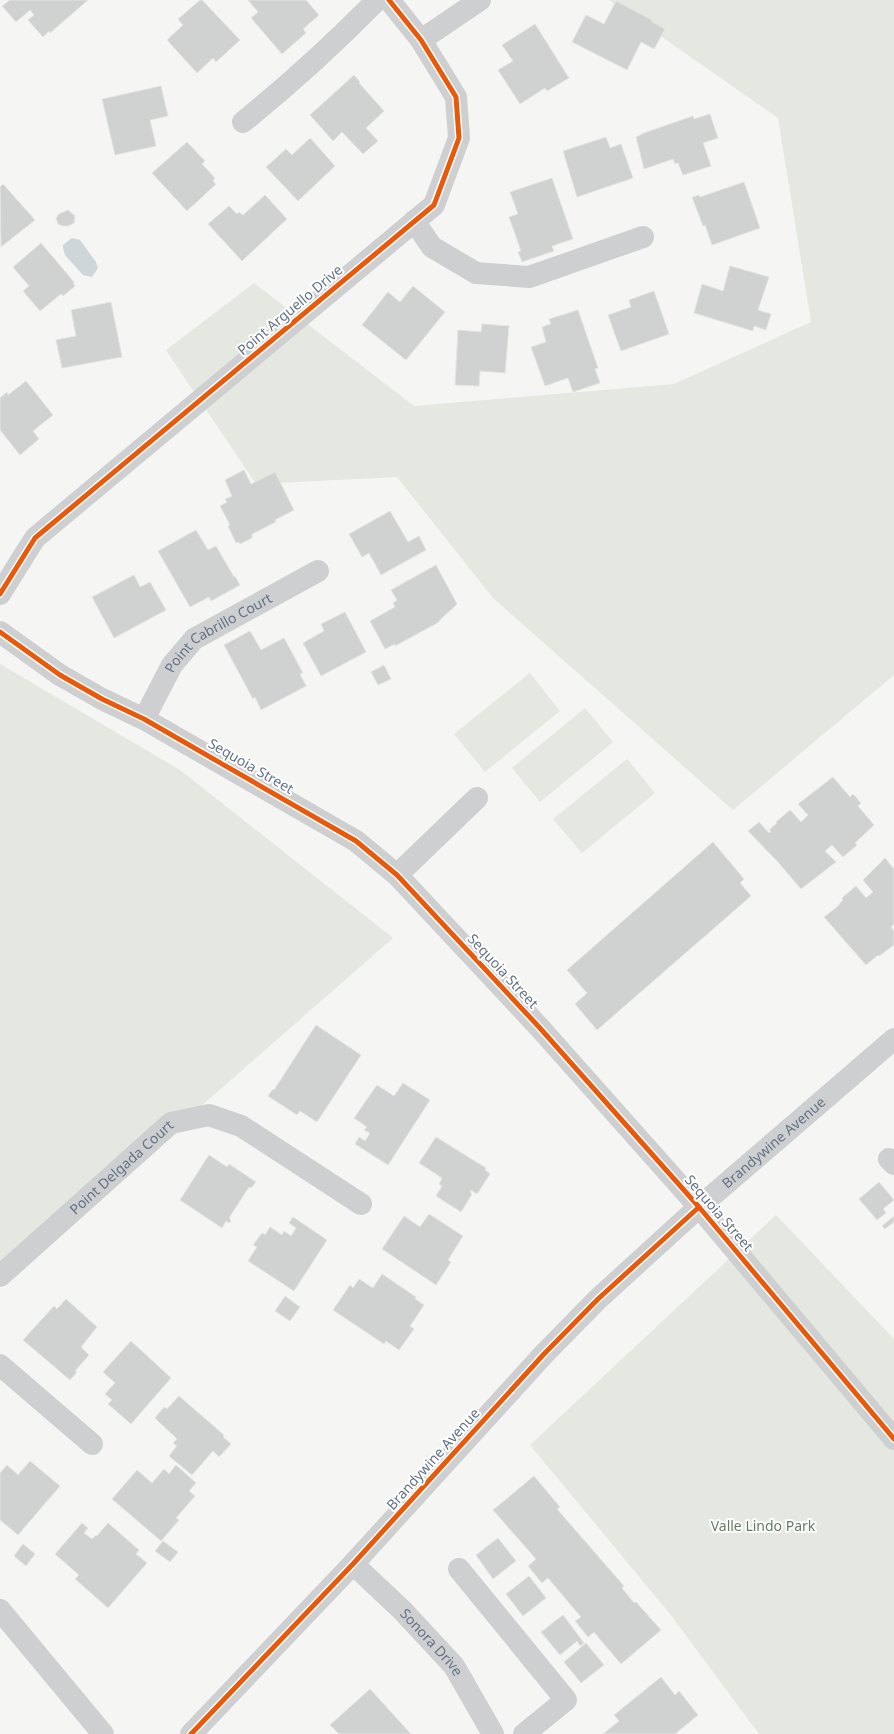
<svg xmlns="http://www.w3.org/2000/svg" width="894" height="1734" font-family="'Noto Sans',sans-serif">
  <rect width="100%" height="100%" fill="#f5f5f3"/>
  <path fill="#e4e8e1" d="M609,0H894V675L733,810L493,598L397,477L256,484L166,350L254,283L414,406L674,384L811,322L778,118Z
    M0,664L180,770L393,938L0,1282Z
    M530,673L560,711L485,772L454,734Z
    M585,708L613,742L540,802L512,768Z
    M627,759L655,793L582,853L553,819Z
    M776,1215L894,1339V1734H759L670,1614L530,1445Z"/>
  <path fill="#ced6d9" d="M72,238L80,240L96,262L98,268L92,277L83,275L65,255L63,248V245Z"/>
  <path fill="#d0d1d1" stroke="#e4e4e3" d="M10,0H88L50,33L49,31L43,37L28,20L34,15L30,10L16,22L2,6Z
    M200,0H202L240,40L216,62L213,58L197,73L167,40L183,25L178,19Z
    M248,0H306L319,15L303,29L306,33L282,54L251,18L258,12Z
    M616,1L652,20V22L665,29L654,49L641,42L627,70L572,42L586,15L604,24Z
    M535,24L569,78L547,91L545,88L520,104L498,70L513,61L502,45Z
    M354,75L360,82L359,83L384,111L366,128L378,141L363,154L342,132L333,141L310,115Z
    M161,86L168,116L150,120L156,146L115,155L102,99Z
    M710,114L718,138L703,143L711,166L683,175L678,163L675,164L673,159L644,169L636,137L644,133L693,116L694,119Z
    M606,137L610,148L621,144L633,178L577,197L563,151Z
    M310,138L335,166L298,201L266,167L286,149L292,155Z
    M187,142L205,161L202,164L215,178L213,181L216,184L187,211L152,173Z
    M552,178L573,239L552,246L554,251L522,262L518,252L521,251L509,217L518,214L510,192Z
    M744,182L760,228L712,245L705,225L703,226L692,197L699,195L700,197Z
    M3,184L35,220L1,247L0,187Z
    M265,195L287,219L242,261L208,224L229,206L237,214L239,212L243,215Z
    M68,210L75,216L74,223L68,226H63L58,224L56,218L59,214Z
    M41,243L74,282L73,283L75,286L63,296L61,294L40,311L23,291L29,286L13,267Z
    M730,266L769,277L758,310L771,314L766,330L754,326L753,331L694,313L702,284L723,291Z
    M413,286L445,312L406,360L362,325L388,292L400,302Z
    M654,291L669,334L621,351L608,315L631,307L629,300Z
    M111,302L122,357L62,368L56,340L76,336L71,310Z
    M578,310L598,368L595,369L600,383L573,392L568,378L545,386L531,347L546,342L542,327L551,324L549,319Z
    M482,324L509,326L505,373L480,371L479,386L455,385L458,330L481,332Z
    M26,381L53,415L33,431L39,439L20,455L0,430V398L7,392L8,395Z
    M244,470L251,484L275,472L294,510L275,520L276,522L252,534V538L240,544L239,542L236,543L228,526L230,525L220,506L227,502L225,499L232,496L225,480Z
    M390,511L408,542L419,536L426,550L381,575L369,553L362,557L349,534Z
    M196,530L208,550L216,546L234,577L235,576L240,585L211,601L209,597L190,607L158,551Z
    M436,565L457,604L439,621V622L395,646V644L385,649L370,621L395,607L393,603L397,600L391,590Z
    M134,575L140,587L150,582L166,610L114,638L92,597Z
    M345,612L366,652L321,676L303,643L324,631L321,624Z
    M250,631L261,650L284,638L303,673L300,674L306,686L261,710L255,697L253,699L224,645Z
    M384,665L391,679L378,685L371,672Z
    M833,777L850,797L853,794L861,803L858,806L874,825L855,843L857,845L843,857L832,845L825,851L836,862L801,889L778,862L748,831L759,822L769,833L771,831L769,830L777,823L776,822L790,810L801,822L808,815L798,804Z
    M713,842L744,879L740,883L751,896L597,1030L575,1004L587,993L567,970Z
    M885,858L894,869V924L891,927L894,931V945L879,956L878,955L866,965L824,917L837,907L843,900L842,898L856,886L866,898L873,892L863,880Z
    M316,1025L361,1055L317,1122L300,1111L297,1115L268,1096L273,1089L274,1090Z
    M403,1083L430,1100L388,1165L355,1144L359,1137L365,1141L370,1133L364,1130L367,1127L354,1118L377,1085L394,1096Z
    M436,1137L486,1168L485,1170L490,1174L477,1194L471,1190L470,1192L472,1194L461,1212L436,1196L442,1186L439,1184L442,1178L419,1163Z
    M209,1155L227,1167L229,1164L256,1182L251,1188L249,1187L229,1218L231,1220L229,1223L226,1221L222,1228L180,1200Z
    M879,1182L894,1200L883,1209L886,1213L877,1220L859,1199Z
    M429,1214L463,1236L448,1260L451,1262L436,1285L382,1249L404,1216L420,1227Z
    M894,1216V1222L885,1229L882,1226Z
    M293,1217L327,1240L294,1291L248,1261L257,1247L253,1245L262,1233L265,1235L270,1227L282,1235L284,1231L291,1236L296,1228L289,1223Z
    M382,1274L416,1297L415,1299L424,1305L410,1326L414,1329L399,1350L386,1341L384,1344L333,1310L350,1285L353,1288L359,1279L373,1288Z
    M285,1296L300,1307L290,1321L275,1311Z
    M66,1299L97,1327L81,1347L89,1355L75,1371L77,1372L70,1380L23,1340L54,1306L57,1309Z
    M131,1341L171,1378L131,1424L108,1404L112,1400L105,1394L115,1383L103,1372Z
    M179,1396L224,1435L223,1437L231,1444L219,1457L213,1451L192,1475L169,1456L177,1446L173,1443L177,1439L155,1418L164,1407L167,1409Z
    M30,1461L60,1486L18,1535L0,1520V1473L7,1465L18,1475Z
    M176,1465L196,1483L189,1491L195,1496L176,1518L179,1520L161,1541L112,1499L137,1470L152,1483L164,1469L169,1474Z
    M534,1476L560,1507L557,1509L624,1586L622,1588L634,1603L636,1602L661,1630L621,1664L594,1632L588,1637L575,1621L581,1617L548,1578L542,1583L528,1566L536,1559L493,1510Z
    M82,1523L88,1528L84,1533L92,1539L96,1535L97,1536L108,1523L139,1550L136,1554L147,1563L108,1608L75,1579L79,1575L55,1554Z
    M498,1538L516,1561L493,1579L476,1555Z
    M163,1541L178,1552L170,1562L155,1551Z
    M23,1544L35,1554L26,1566L14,1556Z
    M529,1576L546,1598L523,1616L506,1594Z
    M563,1615L584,1643L580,1646L577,1641L560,1655L541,1632Z
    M586,1643L604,1665L581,1683L564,1662Z
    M661,1677L675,1695L679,1691L698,1715L675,1734H603L619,1721L614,1715Z
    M370,1689L411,1734H339L330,1725Z"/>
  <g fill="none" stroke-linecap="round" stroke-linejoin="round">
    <g stroke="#cecfd0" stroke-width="22">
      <path d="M421,40L480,0"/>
      <path d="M243,122C291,83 334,44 377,0"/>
      <path d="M414,221L432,247L476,273L529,277L643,237"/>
      <path d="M0,594L35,538L434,205L459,138L456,97L421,40L389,0"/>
      <path d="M0,632L60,675L102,699L144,719L356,841L397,875L539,1027L699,1207L894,1439"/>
      <path id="s1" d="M144,719L172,665L194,639L318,571"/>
      <path d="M397,875L477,798"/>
      <path d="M889,1159L894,1164"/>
      <path id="s2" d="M0,1276L171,1123L209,1115L241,1126L361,1204"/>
      <path d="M0,1365L92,1444"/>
      <path id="s3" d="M353,1564L402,1610L454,1666L493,1734"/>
      <path d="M459,1569L566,1700L524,1734"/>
      <path d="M0,1610L103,1734"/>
      <path id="s4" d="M191,1734L353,1564L544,1354L598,1299L699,1207L894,1039"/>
    </g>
    <defs>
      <path id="cycleway" d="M0,594L35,538L434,205L459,138L456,97L421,40L389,0
        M0,632L60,675L102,699L144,719L356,841L397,875L539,1027L699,1207L894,1439
        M191,1734L353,1564L544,1354L598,1299L699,1207"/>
    </defs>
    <use href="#cycleway" stroke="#fff" stroke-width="8"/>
    <use href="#cycleway" stroke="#e8590c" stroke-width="5"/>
  </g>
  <g text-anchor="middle" stroke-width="4" stroke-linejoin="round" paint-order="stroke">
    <g font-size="14" fill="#637286" stroke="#fff">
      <text transform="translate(290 310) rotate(-40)" y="5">Point Arguello Drive</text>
      <text dy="5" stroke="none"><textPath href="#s1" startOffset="118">Point Cabrillo Court</textPath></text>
      <text transform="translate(251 766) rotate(30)" y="5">Sequoia Street</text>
      <text transform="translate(503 971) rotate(47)" y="5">Sequoia Street</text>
      <text dy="5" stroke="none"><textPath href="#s4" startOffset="831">Brandywine Avenue</textPath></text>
      <text dy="5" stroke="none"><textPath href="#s2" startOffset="163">Point Delgada Court</textPath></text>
      <text transform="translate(719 1213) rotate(49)" y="5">Sequoia Street</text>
      <text transform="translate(433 1459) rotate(-48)" y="5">Brandywine Avenue</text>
      <text dy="5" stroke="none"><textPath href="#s3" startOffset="111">Sonora Drive</textPath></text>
    </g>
    <g font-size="14" fill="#647c62" stroke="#fff">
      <text x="763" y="1531">Valle Lindo Park</text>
    </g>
  </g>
</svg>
